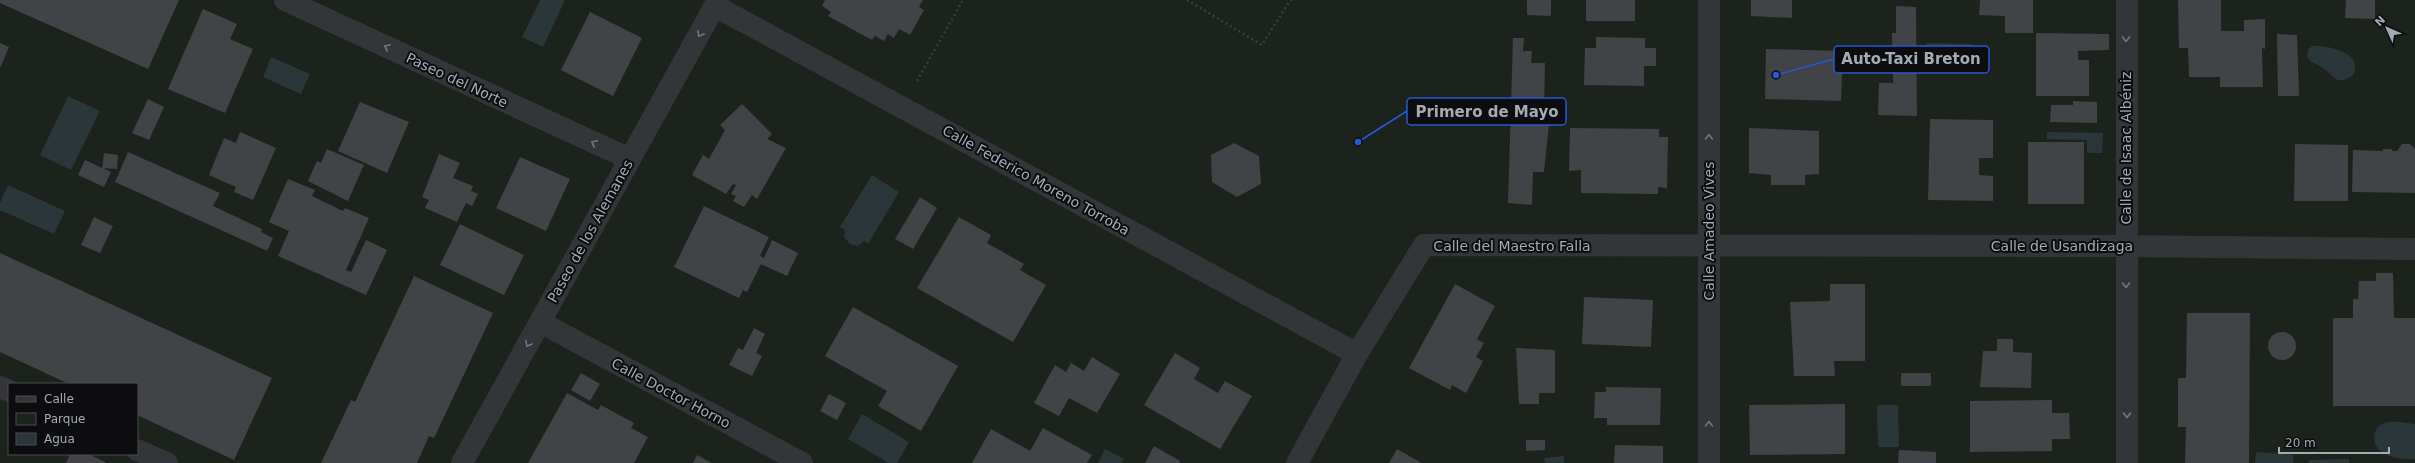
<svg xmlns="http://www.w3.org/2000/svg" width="2415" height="463" font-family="'DejaVu Sans',sans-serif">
  <rect width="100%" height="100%" fill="#121214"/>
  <path fill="#1c231c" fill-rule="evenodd" d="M0,0H2415V463H0ZM9,384H137V454H9Z"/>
  <path fill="#2a3639" d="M540,0H565L543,47L522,37Z
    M1927,43L1972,44L1971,67L1927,66Z
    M2312,46C2327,45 2365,52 2353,75C2337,87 2334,76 2323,68C2316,63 2311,64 2307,57L2308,50Z
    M271,57L310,74L301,94L263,77Z
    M68,96L100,111L71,170L40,155Z
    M2047,132L2103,133L2102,153H2087V140L2047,139Z
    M872,175L899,192L868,244L864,241L858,246L850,244L844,237L845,230L840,227Z
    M8,185L65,211L54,234L0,210V203Z
    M1877,405H1898L1899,447H1878Z
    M862,414L909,442L897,463H889L848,439Z
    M2401,422L2415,424V459C2404,459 2391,459 2382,452C2372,446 2371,430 2382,424C2388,421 2395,422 2401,422Z
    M1105,449L1124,459L1122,463H1098Z
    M2256,452L2294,455L2293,463H2255Z
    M1564,456V463H1545L1544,458Z
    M2349,459V463H2309V460Z"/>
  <path fill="#414347" d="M0,0H179L148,69L0,3Z
    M825,0H923L919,7L924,10L910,35L899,29L894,38L888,34L884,41L875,36L872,40L828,16L831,12L822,6Z
    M1527,0H1551V16L1527,15Z
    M1586,0H1635V21H1586Z
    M1751,0H1792V18L1751,16Z
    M1980,0H2033V33H2005V16L1979,15Z
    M2178,0H2221V31H2244V20L2265,19V49L2262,48L2263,87H2220V77H2189L2188,48H2179Z
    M2346,0H2375V19L2345,18Z
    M1896,6L1916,7L1917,116L1878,115L1879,83H1893L1892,33H1896Z
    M203,9L237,24L230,39L253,49L225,113L168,89Z
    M590,12L642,38L613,96L561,70Z
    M2036,33L2109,34V50L2078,51V60H2089V96H2036Z
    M2277,34L2297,35L2299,96H2278Z
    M1596,37L1645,38V48H1656V66H1644V86L1584,85L1585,48H1596Z
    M1513,38H1524L1523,51H1532L1531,63H1545L1544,114L1550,115L1544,172H1533L1532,205L1508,203Z
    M0,43L9,47L0,68Z
    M1766,49L1843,51L1841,101L1765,99Z
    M148,99L164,107L149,140L132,133Z
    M2073,101L2097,102V123L2050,122L2051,105H2073Z
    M360,102L409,122L387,173L338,151Z
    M742,104L772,134L767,139L786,148L757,199L752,195L744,207L733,201L736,196L731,194L736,185L733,184L726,194L692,175L703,155L709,159L725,130L720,125Z
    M1930,119L1993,120V158H1979V175L1993,176V201L1928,200Z
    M1570,128L1659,129V137H1668L1667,188L1658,187V194L1581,193V170L1569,171Z
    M1749,128L1819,131V174L1805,175V185H1771V175L1749,173Z
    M240,132L276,148L253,200L234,192L236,187L209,175L224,138L236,143Z
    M2028,142H2084V204H2028Z
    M1234,143L1259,156L1261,184L1237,197L1212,182L1211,155Z
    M2295,144L2348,145V201H2294Z
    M2402,144H2410L2415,149V193L2352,192L2353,150L2383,151V149H2392V151H2397Z
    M327,149L364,165L348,201L308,181L317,161L321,163Z
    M128,152L220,193L213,206L262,229L261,232L273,238L267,251L115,182Z
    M104,153L118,155L117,169L102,168Z
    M439,154L460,163L453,178L473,186L471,191L478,194L472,206L466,203L457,222L425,208L429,200L422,197Z
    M520,157L570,179L546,231L496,208Z
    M85,160L111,172L104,187L78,175Z
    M288,179L315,190L312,196L343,211L345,208L369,218L346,270L351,272L366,240L387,250L366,295L278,256L289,231L269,222Z
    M920,197L937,208L913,249L895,239Z
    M704,206L769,237L760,256L764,258L772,240L798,253L787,276L761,264L747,292L743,290L739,298L674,267Z
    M94,217L113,226L100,253L81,245Z
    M959,217L991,235L987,243L1024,264L1020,270L1046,285L1013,342L917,288Z
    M460,224L524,255L504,295L440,265Z
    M0,253L272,378L234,460L137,415V384H69L0,352Z
    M2376,273H2393L2394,318H2415V406H2333V318H2353V299H2358L2359,281H2376Z
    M414,276L493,313L434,438L429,436L417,463H321L351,400L355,402Z
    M1455,284L1495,306L1477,339L1484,343L1476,357L1483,361L1466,393L1452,385L1450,390L1409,368Z
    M1830,284H1865V361H1834L1835,376H1794L1790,302L1830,301Z
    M1584,297L1653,300L1651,347L1582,344Z
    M853,307L958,366L921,431L878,406L887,391L825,356Z
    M2187,313H2250L2249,463H2185L2186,427H2178V378H2186Z
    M754,328L765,334L756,353L762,356L752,376L729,365L738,348L743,350Z
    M2268 346a14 14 0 1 1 28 0a14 14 0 1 1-28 0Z
    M1997,339H2013V352L2032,353L2031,388L1980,387L1983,351H1997Z
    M1516,348L1555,350V393H1539V404H1519Z
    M1175,353L1200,368L1194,379L1218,393L1225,381L1252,396L1220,449L1144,405Z
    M1092,357L1120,374L1097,413L1069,398L1059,416L1034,403L1055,365L1066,372L1071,363L1084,371Z
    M581,373L600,384L590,401L571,390Z
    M1901,373H1931V386H1901Z
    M1606,387L1661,388L1660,425H1607V418H1594L1595,392H1606Z
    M567,393L598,410L601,405L634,423L631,428L648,437L634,463H528Z
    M829,394L846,403L837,420L820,411Z
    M2052,400V413H2069L2070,439H2052V451L1970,452V401Z
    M1845,404V454L1750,455L1749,405Z
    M1043,428L1092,455L1087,463H972L991,429L1030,451Z
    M1526,440H1545V450L1526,451Z
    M1615,445L1663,446V463H1614Z
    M1154,446L1180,461L1179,463H1145Z
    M1397,449L1422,463H1389Z
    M1899,450L1936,452V463H1898Z
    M70,454H88L107,463H66Z
    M697,455L706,460L712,463H693Z"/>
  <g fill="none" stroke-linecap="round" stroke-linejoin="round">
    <path stroke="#393c40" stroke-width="2.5" stroke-dasharray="2 3" stroke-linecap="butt" d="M1187,0L1262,45L1289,2L1292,0
      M917,81L963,0"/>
    <path stroke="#333539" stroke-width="22" d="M285,0L630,159
      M715,6L1357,354
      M540,322L802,463
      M0,387L9,391
      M137,450L167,463
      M462,463L718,0
      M1297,463L1357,354L1424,245L2114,246L2415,249
      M1709,463V0
      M2127,463V0"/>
  </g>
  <defs><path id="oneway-chevron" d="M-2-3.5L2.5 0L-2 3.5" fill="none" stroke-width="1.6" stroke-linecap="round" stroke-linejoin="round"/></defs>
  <g stroke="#71767d">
    <use href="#oneway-chevron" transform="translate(700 34) rotate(119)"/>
    <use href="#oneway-chevron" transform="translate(2126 39) rotate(90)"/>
    <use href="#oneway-chevron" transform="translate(387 47) rotate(-155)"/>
    <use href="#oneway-chevron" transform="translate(1709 137) rotate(-90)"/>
    <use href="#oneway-chevron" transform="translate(594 143) rotate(-155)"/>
    <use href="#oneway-chevron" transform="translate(2126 285) rotate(89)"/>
    <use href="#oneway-chevron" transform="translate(528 344) rotate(119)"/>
    <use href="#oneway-chevron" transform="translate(2127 415) rotate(90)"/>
    <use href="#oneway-chevron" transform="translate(1709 424) rotate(-90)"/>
  </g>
  <g text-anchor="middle" stroke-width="4" stroke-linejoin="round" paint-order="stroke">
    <g font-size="14" fill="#a3acb4" stroke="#0d0d0f">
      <text transform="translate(457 80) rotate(25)" y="5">Paseo del Norte</text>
      <text transform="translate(2126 148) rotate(-90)" y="5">Calle de Isaac Albéniz</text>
      <text transform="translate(1036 180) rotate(29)" y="5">Calle Federico Moreno Torroba</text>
      <text transform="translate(590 231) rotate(-61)" y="5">Paseo de los Alemanes</text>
      <text transform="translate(1709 231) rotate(-90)" y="5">Calle Amadeo Vives</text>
      <text x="1512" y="251">Calle del Maestro Falla</text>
      <text x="2062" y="251">Calle de Usandizaga</text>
      <text transform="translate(671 393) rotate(28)" y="5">Calle Doctor Horno</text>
    </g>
  </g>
  <path fill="none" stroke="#2a57d4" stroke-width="1.5" d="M1776 75L1834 59M1358 142L1407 111"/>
  <g fill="#2a57d4" stroke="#0d0d0f" stroke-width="1.5">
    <circle cx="1776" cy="75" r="4"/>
    <circle cx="1358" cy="142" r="4"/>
  </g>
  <g fill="#0d0d0f" stroke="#2a57d4" stroke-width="1.5">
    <rect x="1834" y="46" width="155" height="27" rx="4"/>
    <rect x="1407" y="98" width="159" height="27" rx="4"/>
  </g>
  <g font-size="15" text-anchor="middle" font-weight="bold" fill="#a3acb4">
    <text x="1911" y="64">Auto-Taxi Breton</text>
    <text x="1487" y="117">Primero de Mayo</text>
  </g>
  <rect x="8" y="383" width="130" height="72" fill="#0d0d0f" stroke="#494d51"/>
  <rect x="16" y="396" width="20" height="6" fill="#333539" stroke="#494d51"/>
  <text x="44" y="403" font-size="12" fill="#a3acb4">Calle</text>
  <rect x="16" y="413" width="20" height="12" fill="#1c231c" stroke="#494d51"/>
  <text x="44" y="423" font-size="12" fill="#a3acb4">Parque</text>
  <rect x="16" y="433" width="20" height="12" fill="#2a3639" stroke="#494d51"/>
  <text x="44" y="443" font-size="12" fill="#a3acb4">Agua</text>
  <g transform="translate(2387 28) rotate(315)" stroke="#0d0d0f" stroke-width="3" paint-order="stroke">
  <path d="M0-3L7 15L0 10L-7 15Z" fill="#a3acb4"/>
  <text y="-6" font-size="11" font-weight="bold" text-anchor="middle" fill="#a3acb4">N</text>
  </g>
  <path d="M2279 447v6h110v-6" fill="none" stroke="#a3acb4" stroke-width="2"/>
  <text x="2285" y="447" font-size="12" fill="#a3acb4" stroke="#0d0d0f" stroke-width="3" paint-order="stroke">20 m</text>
</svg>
